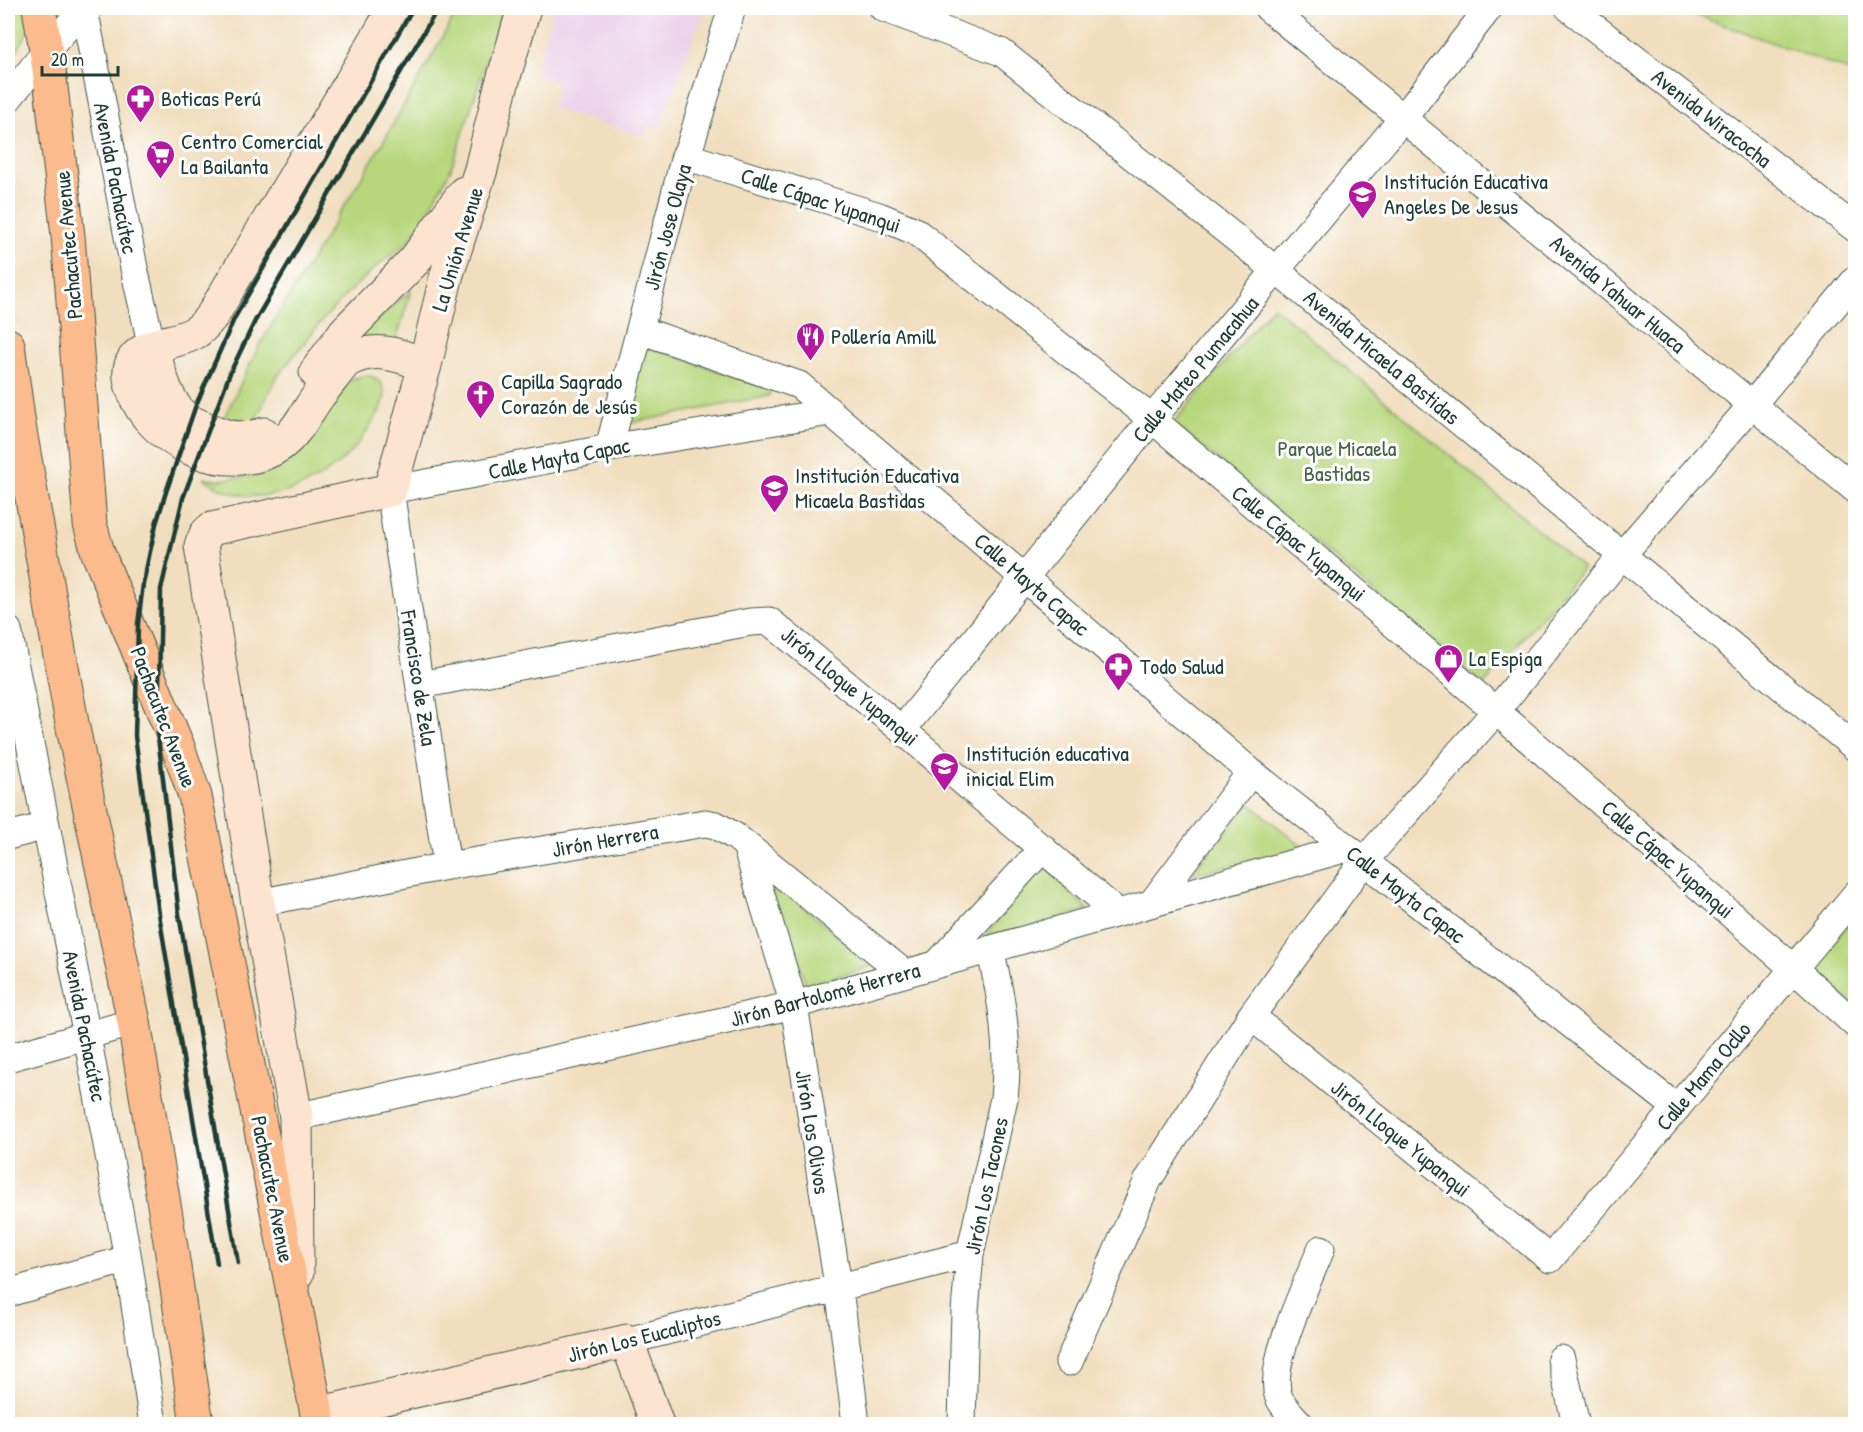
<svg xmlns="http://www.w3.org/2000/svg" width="1863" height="1432" font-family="'Patrick Hand',sans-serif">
  <rect width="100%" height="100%" fill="#fff"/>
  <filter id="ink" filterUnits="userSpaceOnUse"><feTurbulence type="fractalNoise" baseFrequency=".0167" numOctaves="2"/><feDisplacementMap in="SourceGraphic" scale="12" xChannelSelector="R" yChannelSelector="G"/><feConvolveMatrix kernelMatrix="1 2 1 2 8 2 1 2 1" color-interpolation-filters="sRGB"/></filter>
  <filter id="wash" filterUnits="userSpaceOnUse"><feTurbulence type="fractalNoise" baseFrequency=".008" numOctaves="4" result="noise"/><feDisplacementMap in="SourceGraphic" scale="24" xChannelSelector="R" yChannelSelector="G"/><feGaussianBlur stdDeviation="1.35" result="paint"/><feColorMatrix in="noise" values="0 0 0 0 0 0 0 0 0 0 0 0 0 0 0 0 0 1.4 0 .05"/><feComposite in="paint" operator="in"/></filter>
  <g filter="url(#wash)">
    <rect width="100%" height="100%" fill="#f1debe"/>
    <path fill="#ecd1ea" d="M553,8H705L660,127L648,125L644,136L551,108L558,83L535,75Z"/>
    <path fill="#b8d77d" stroke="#6c8a58" stroke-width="1.5" d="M8,8H27L30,28L8,67Z
      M459,8H503L460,143L450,171L423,221L408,242L376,267L347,294L320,323L277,377L259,413L252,422L217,432L259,346L382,144Z
      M1693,8H1855V73L1691,13Z
      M411,291L395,344L354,339Z
      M1273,306L1583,568L1484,685L1173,423Z
      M641,344L770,389V396L629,423Z
      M367,375C374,377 381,380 384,389C387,400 378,414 372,423C345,470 288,507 232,493C222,490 212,484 203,478L220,480L255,475L271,469L286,459L351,379Z
      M1250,804L1304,848L1190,875Z
      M1042,864L1088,910L981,941Z
      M765,875L873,966L807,986Z
      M1855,916V1006L1811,968Z"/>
  </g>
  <g filter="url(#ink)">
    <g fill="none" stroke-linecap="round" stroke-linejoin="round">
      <defs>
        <path id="street" d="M84,8L134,268L152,347
          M883,8L1001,52L1277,271L1856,748
          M1268,8L1856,490
          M1569,8L1856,229
          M8,99L47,50L84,8H89
          M685,156L879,216L915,231L1152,419L1496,711L1793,968L1856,1025
          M640,330L799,385L1251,772L1677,1108
          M609,448L685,156L690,146L732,8
          M8,630L87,1036L128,1259L153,1424
          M420,685L750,622L769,621L902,730L1118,913
          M902,730L1152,419L1404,117L1489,8
          M8,836L46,826
          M746,845L794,1005L842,1311L856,1424
          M447,866L390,490L609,448L830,412
          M258,903L447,866L705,823L716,825L736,837L904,973
          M1152,903L1251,772
          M937,964L1043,848
          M1251,1016L1550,1259L1856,894
          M8,1058L134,1022
          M296,1117L794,1005L1347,848
          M8,1293L128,1259
          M627,1341L970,1254
          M1561,1359L1576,1424
          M1069,1362L1148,1180L1251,1016L1364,861L1496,711L1622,555L1752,405L1856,279
          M962,1424L965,1311L970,1254L1004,1098C1010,1048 1002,998 990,949
          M1300,1424C1293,1416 1281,1405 1278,1395C1268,1362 1308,1282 1321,1249"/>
        <path id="secondary" d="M395,8L212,316C207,321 203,328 196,332C178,344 148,341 134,359C128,368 129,379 133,390C150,443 231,479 280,445C297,433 307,411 319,395C328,384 336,373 345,362C372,345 398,354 425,365
          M152,347C159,371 166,402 185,418C194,425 205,428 215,432C231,439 247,440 264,434
          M316,372L345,332L415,260L464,193
          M297,1273L296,1117L258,903L201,546L206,534L211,529L390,490L425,365L447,274L481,169L499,94L524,8
          M317,1414L627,1341L657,1424"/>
        <path id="primary" d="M39,8L49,69L68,236L90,524L98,553L178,747L195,796L319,1424
          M8,345L19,425L72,723L134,1022L171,1247L197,1424"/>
      </defs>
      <use href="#street" stroke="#3e5549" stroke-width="29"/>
      <use href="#secondary" stroke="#3e5549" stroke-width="35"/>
      <use href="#primary" stroke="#3e5549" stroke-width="35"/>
      <use href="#street" stroke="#fff" stroke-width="27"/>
      <use href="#secondary" stroke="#fde4d1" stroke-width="33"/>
      <use href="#primary" stroke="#fbbb8d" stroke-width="33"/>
      <path stroke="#1f3d34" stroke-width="4.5" d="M217,1263L159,914L135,736L138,624L143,584L156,524L166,492L196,405L234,319L413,8
        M238,1263L179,914L158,737L161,589L183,498L230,373L255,321L438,8"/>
    </g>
  </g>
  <defs>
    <symbol id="pharmacy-pin" viewBox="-11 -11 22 30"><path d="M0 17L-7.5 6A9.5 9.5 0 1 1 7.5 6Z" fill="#b5179e" stroke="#fff"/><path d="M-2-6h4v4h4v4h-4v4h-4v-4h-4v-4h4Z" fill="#fff"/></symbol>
    <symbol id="supermarket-pin" viewBox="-11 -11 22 30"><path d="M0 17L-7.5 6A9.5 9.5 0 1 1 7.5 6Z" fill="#b5179e" stroke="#fff"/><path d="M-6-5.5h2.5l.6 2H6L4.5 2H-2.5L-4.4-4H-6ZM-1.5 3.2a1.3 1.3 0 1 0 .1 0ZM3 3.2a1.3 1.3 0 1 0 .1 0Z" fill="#fff"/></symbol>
    <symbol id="school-pin" viewBox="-11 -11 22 30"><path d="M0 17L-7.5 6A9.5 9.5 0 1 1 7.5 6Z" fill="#b5179e" stroke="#fff"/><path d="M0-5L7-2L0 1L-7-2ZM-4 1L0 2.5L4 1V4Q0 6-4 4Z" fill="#fff"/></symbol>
    <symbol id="restaurant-pin" viewBox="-11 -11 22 30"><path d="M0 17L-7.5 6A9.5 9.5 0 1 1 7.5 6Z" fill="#b5179e" stroke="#fff"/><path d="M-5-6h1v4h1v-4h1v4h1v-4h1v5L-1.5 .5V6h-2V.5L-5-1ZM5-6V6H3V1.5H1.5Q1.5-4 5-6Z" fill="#fff"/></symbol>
    <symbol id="church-pin" viewBox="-11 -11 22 30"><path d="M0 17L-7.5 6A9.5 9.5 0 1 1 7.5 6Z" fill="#b5179e" stroke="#fff"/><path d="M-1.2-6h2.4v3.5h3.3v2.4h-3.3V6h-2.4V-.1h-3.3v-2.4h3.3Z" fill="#fff"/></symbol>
    <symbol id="shop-pin" viewBox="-11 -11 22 30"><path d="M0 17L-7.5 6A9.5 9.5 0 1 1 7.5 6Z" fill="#b5179e" stroke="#fff"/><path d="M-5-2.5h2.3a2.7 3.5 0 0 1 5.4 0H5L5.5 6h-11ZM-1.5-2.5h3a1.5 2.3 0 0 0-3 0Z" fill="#fff"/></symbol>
  </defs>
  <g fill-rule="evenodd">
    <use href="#pharmacy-pin" x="124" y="82" width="33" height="45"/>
    <use href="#supermarket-pin" x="144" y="138" width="33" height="45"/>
    <use href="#school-pin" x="1346" y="178" width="33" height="45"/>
    <use href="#restaurant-pin" x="794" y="320" width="33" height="45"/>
    <use href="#church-pin" x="464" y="378" width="33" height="45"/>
    <use href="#school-pin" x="758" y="472" width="33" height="45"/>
    <use href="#shop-pin" x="1432" y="642" width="33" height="45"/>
    <use href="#pharmacy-pin" x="1102" y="650" width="33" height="45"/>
    <use href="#school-pin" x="928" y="750" width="33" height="45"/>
  </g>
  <g text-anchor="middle" stroke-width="6" stroke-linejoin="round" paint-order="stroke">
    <g font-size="22" fill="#1f3d34" stroke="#fff" text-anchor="start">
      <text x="161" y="106">Boticas Perú</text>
      <text x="181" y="149">Centro Comercial<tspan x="181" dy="25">La Bailanta</tspan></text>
      <text x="1384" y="189">Institución Educativa<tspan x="1384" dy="25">Angeles De Jesus</tspan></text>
      <text x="831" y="344">Pollería Amill</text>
      <text x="501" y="389">Capilla Sagrado<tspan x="501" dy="25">Corazón de Jesús</tspan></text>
      <text x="795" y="483">Institución Educativa<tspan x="795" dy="25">Micaela Bastidas</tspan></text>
      <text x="1469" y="666">La Espiga</text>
      <text x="1140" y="674">Todo Salud</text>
      <text x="966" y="761">Institución educativa<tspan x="966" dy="25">inicial Elim</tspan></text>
    </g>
    <g font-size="22" fill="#1f3d34" stroke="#fff">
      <text transform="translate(1712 118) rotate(38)" y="8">Avenida Wiracocha</text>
      <text transform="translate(116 178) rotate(79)" y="8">Avenida Pachacútec</text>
      <text transform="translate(821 200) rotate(18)" y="8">Calle Cápac Yupanqui</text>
      <text transform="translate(667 227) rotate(-75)" y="8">Jirón Jose Olaya</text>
      <text transform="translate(68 245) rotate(-95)" y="8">Pachacutec Avenue</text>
      <text transform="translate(457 249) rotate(-73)" y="8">La Unión Avenue</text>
      <text transform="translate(1618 294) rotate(40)" y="8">Avenida Yahuar Huaca</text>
      <text transform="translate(1382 357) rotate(40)" y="8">Avenida Micaela Bastidas</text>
      <text transform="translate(1195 369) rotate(-50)" y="8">Calle Mateo Pumacahua</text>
      <text transform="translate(559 458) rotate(-11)" y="8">Calle Mayta Capac</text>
      <text transform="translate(1299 543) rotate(40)" y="8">Calle Cápac Yupanqui</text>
      <text transform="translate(1032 584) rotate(41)" y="8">Calle Mayta Capac</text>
      <text transform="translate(419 678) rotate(81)" y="8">Francisco de Zela</text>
      <text transform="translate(850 686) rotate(40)" y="8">Jirón Lloque Yupanqui</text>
      <text transform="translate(164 717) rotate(69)" y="8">Pachacutec Avenue</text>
      <text transform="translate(605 840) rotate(-10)" y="8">Jirón Herrera</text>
      <text transform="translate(1668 859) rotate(41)" y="8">Calle Cápac Yupanqui</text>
      <text transform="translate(1406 894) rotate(38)" y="8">Calle Mayta Capac</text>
      <text transform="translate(825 994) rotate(-15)" y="8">Jirón Bartolomé Herrera</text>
      <text transform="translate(85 1026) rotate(79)" y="8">Avenida Pachacútec</text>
      <text transform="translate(1703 1076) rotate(-50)" y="8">Calle Mama Ocllo</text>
      <text transform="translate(813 1132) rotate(81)" y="8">Jirón Los Olivos</text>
      <text transform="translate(1401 1138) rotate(39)" y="8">Jirón Lloque Yupanqui</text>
      <text transform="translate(986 1186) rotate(-78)" y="8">Jirón Los Tacones</text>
      <text transform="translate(273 1189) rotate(79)" y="8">Pachacutec Avenue</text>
      <text transform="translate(644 1336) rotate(-14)" y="8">Jirón Los Eucaliptos</text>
    </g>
    <g font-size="22" fill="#456446" stroke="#fff">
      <text x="1337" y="456">Parque Micaela<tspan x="1337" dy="25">Bastidas</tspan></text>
    </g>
  </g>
  <rect width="1863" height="1432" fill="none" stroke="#fff" stroke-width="30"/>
  <path d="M42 66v9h76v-9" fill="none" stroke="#1f3d34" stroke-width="3"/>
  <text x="51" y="66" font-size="18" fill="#1f3d34" stroke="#ffffff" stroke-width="4.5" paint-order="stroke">20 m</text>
</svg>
